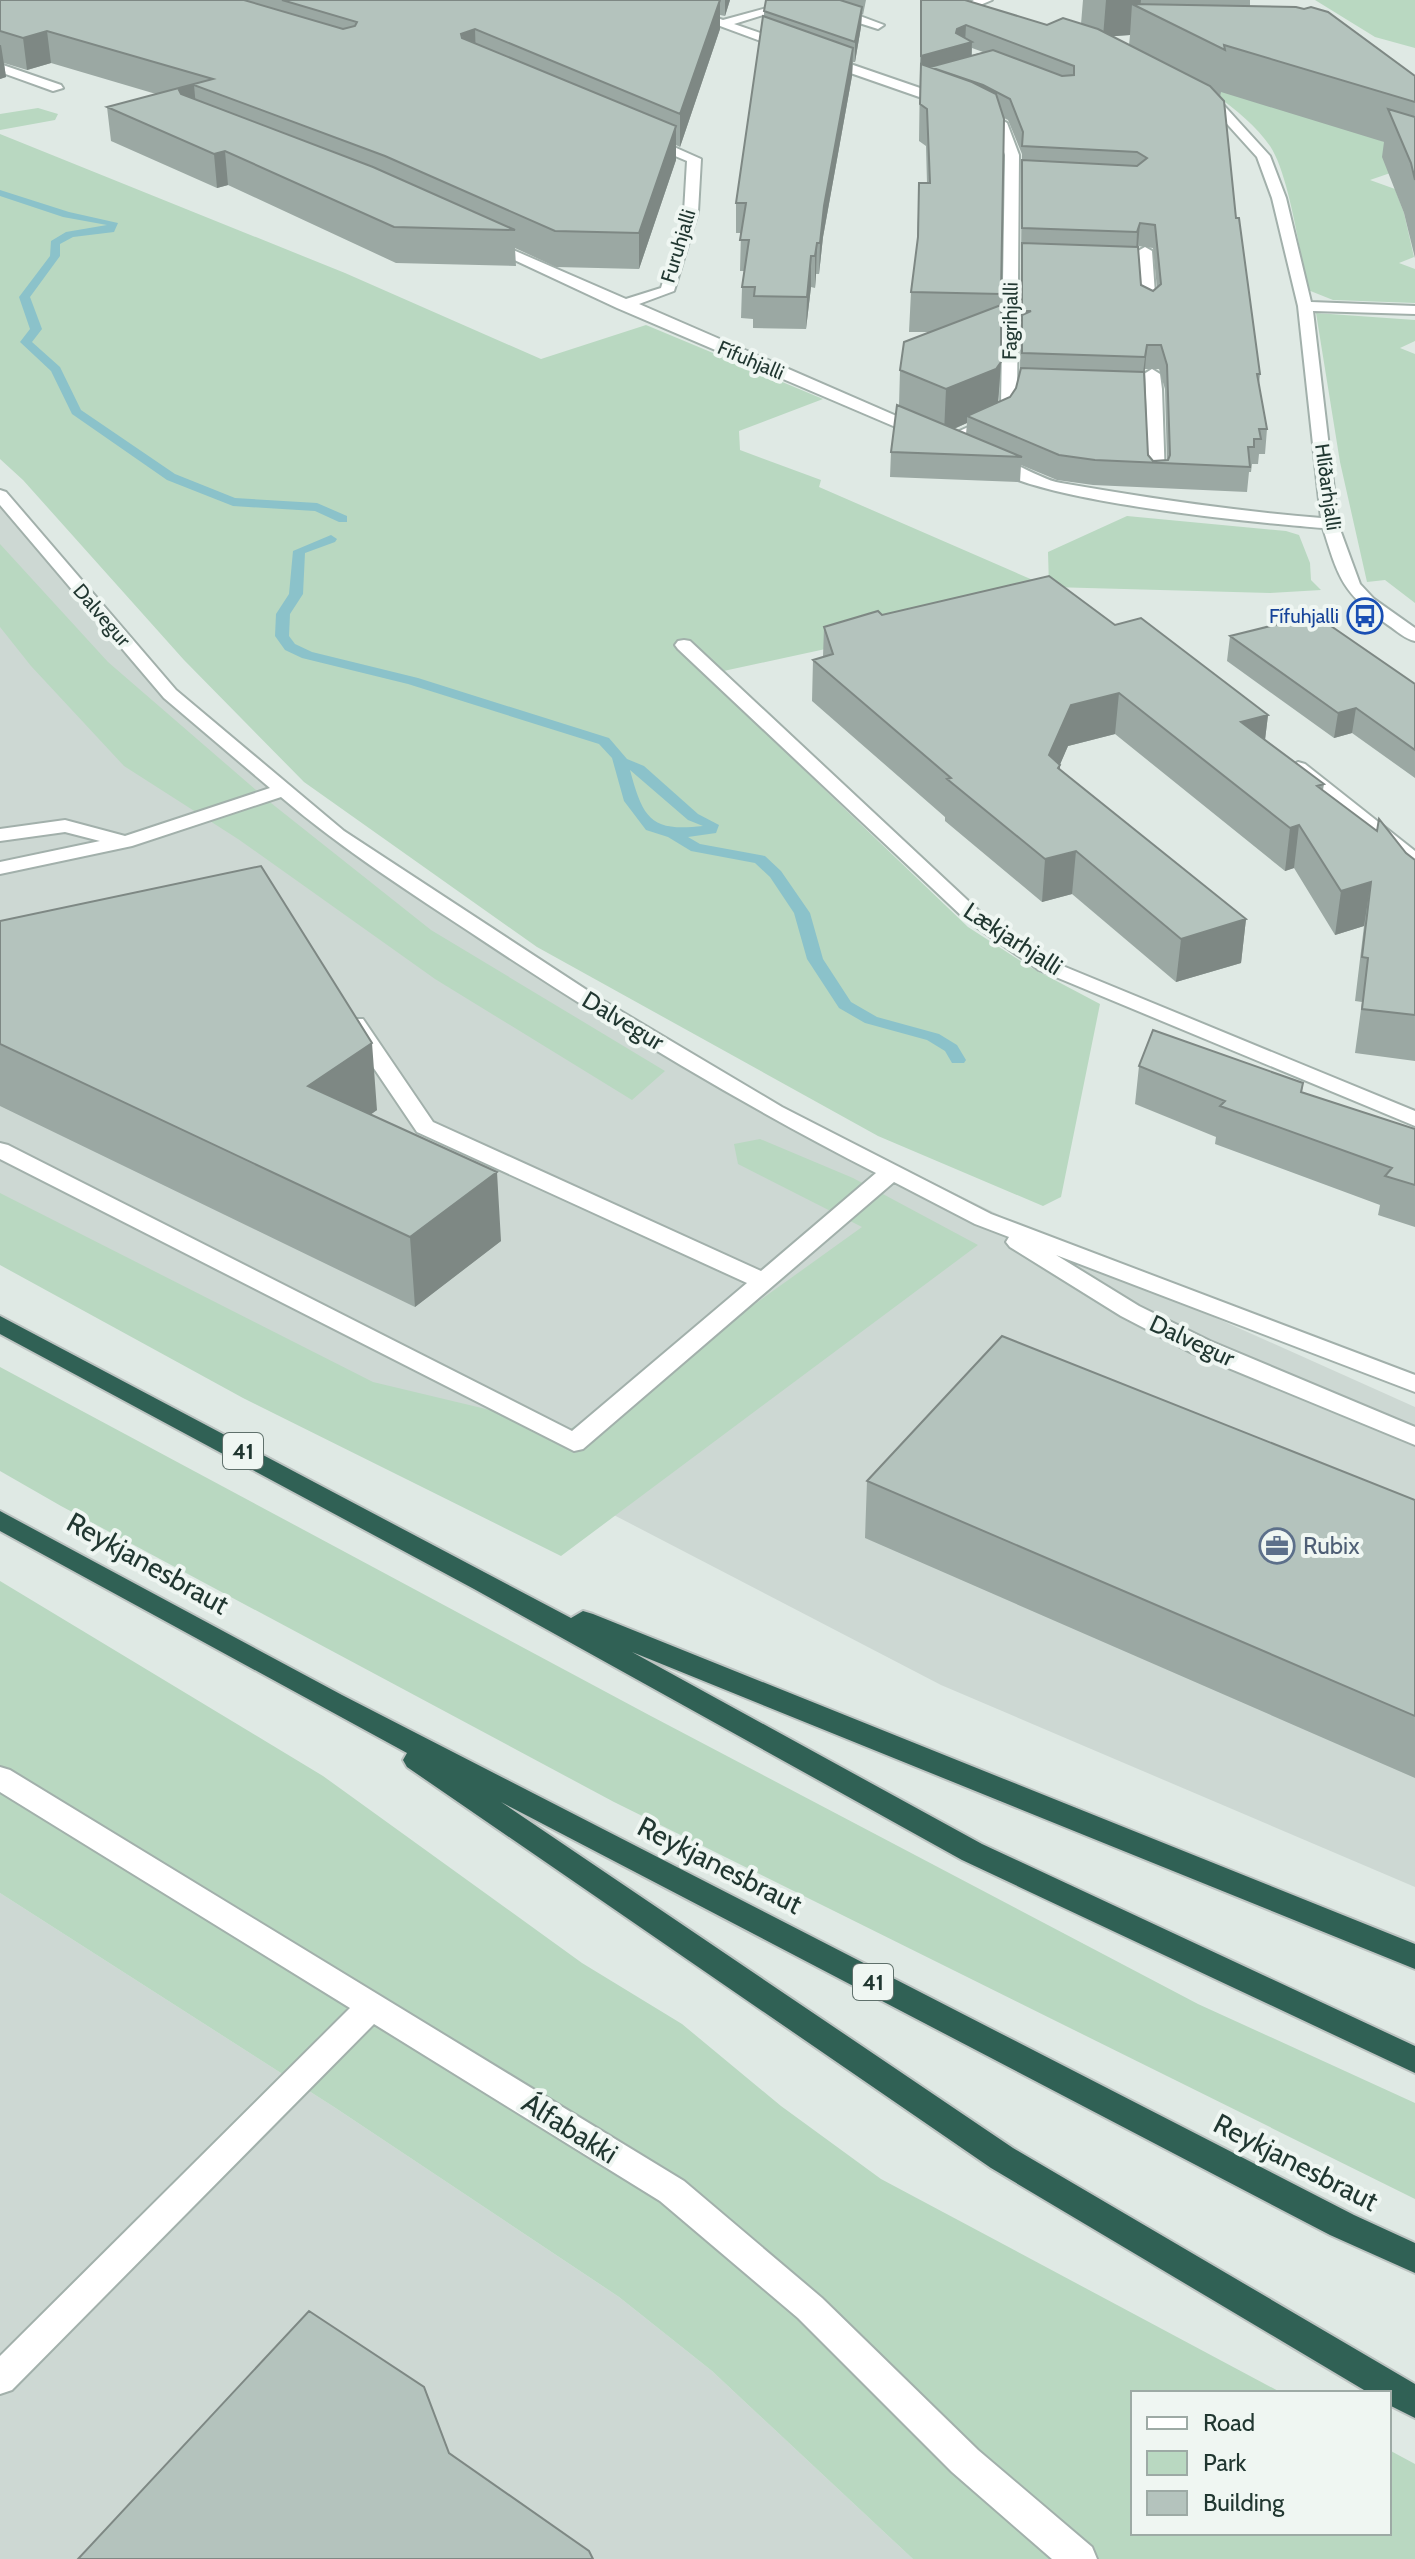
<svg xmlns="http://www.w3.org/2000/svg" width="1415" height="2559" font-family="Cabin,sans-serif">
  <rect width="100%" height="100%" fill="#dfe9e4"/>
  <path fill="#cdd8d3" d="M0,490L173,688L341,831L601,1002L780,1107L1129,1279L1415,1407V1887L941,1685L0,1196Z
    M0,1893L334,2107L619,2297L712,2371L913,2559H0Z"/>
  <path fill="#b9d8c1" d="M1315,0H1415V48L1375,37Z
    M1150,50L1387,143L1399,170L1370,180L1395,189L1404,213L1414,257L1399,263L1415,269V303L1333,300L1308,290C1300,254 1289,174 1270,146C1244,108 1187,77 1150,50Z
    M38,108L58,114L55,120L0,130V114Z
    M0,134L345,273L541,359L646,325L823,399L739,431L740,450L821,480L819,487L1049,587L1048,552L1127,516L1286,531L1299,535L1310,563L1311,580L1321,590L1270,593L1051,587L1070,596L705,675L968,927L1030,967L1100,1004L1061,1197L1043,1206L878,1136L537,947L304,782L184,660L23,480L0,459Z
    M1316,313L1415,320V341L1400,348L1415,354V603L1385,580L1367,582L1340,462Z
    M0,544L108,662L271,803L431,930L665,1071L632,1100L435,979L238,839L124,766L31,666L0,627Z
    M760,1139L853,1178L978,1245L561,1556L243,1398L0,1265V1193L373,1382L570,1429L656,1375L862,1227L738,1164L734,1144Z
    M0,1367L649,1715L1198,2004L1415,2103V2199L614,1802L61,1506L0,1471Z
    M0,1581L323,1776L582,1963L682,2024L781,2106L881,2179L1282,2393H1133V2533H1389V2450L1415,2464V2559H913L712,2371L619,2297L334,2107L0,1893Z"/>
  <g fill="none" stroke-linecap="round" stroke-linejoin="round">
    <path fill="#8bc2ca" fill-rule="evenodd" d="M0,190L69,212L118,223L114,232L73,237L60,244V256L30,297L42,329L32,342L60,367L81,410L175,474L235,498L317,503L347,516V522H339L315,511L233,506L167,480L72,414L51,371L20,342L30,329L19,297L50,256L51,241L66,232L107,225L63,217L0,196Z
      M331,535L337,539L335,542L305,553L303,594L290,614L289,636L295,644L312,652L418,678L609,738L627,759L644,766L698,814L719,825L716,833L688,837L700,844L765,856L781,871L810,913L823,959L851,1002L877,1017L939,1034L957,1045L966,1060L964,1063H952L945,1051L927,1040L865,1023L839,1008L807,959L794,913L770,877L755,863L691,851L668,837L646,830L624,801L612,758L599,744L408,684L302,658L285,650L275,636L276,614L289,594L293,551ZM630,770L688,820L703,826C651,832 643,819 630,770Z"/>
    <defs>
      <path id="minor" d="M992,0L973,8L967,4L974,0Z
        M789,2L799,4L734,24L792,44V50L788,51L685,13L691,9L723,20Z
        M828,7H836L884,25L878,29L828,13Z
        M819,56H827L981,109L1007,123L1019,155L1017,406L1007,421L949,445H937L935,442L995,415L1001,406L1005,155L996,128L971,115L819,62Z
        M0,64L61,85L63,88L53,91L0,72Z
        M1197,92H1205L1218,99L1270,156L1286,198L1311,302L1415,306V314L1313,311L1338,524L1360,584L1374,599L1415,628V641C1405,639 1397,631 1388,625C1343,593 1339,580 1323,528C1260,523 1023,501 984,462L986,459C1006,454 1039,480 1061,483C1147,498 1234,511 1321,518L1298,306L1272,198L1257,157L1210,105L1197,98Z
        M647,135L701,159L698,212L674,291L639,304L931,431V437H919L617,308L478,243L490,240L626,299L661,288L684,212L687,161L642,142V136Z
        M1145,247L1152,251L1156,308L1149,312L1142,308L1138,251Z
        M1152,369L1160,374L1162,389L1165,480L1157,485L1149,480L1145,393L1115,392L1107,387L1115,382L1145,384L1144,374Z
        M0,490L6,492L176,690L344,831L602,1000L782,1107L991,1214L1415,1375V1392L1056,1255L1139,1306L1210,1341L1415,1427V1445L1192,1353L1121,1316L1010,1247L1006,1242L1009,1237L975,1224L894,1182L583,1449L574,1451L0,1159V1143L8,1145L572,1431L747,1283L417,1132L344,1024L347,1019H363L433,1122L761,1271L876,1173C739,1103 608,1024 479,938C411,893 343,850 281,797L132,846L0,874V862L100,841L65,832L0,841V829L65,820L125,836L270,788L164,698L0,505Z
        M684,640L690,641L979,911L1053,962L1415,1111V1126L1039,970L965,919L678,649L675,645L678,641Z
        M1298,762L1305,764L1415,851V867L1408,865L1291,772L1288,768Z
        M0,1767L10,1770L684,2181L822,2298L978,2450L1092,2547L1097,2559H1052L952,2472L798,2318L660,2201L374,2024L12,2390L0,2394V2356L350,2008L0,1792Z"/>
      <path id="highway" d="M0,1316L571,1618L583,1611L593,1614L1415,1944V1969L632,1652L982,1844L1415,2046V2073L962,1860L474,1589L0,1334Z
        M0,1511L342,1695L1354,2215L1415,2243V2273L1330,2235L501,1802L1013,2148L1415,2384V2418L1389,2405V2393H1369L991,2168L407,1767L403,1760L407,1753L0,1531Z"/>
    </defs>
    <use href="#minor" stroke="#a2b0ab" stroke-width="4"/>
    <use href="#highway" stroke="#bcc3c1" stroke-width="4"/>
    <use href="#minor" fill="#fff" fill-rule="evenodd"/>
    <use href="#highway" fill="#306155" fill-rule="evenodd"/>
  </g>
  <path fill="#9ba8a3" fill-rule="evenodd" d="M0,0H730L725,16L720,15V29L680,147L676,145V160L639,269L556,267L515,248L516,266L396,263L228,185L217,188L111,141L107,107L156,94L51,63L27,70L4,63L6,77L0,79Z
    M766,0H866L863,15L862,14L861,27L855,62H853L852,76L823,237L819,274H816L815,288L811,287L806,329L753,328V319L741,318L742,287L744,271H740L741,233H736V203Z
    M921,0L1047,25L1081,24L1083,0H1141V4V0H1250V6L1415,76V258L1404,213L1382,157L1384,142L1221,92L1220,97L1236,218L1260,374L1259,384L1267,429L1265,454H1259L1258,464H1252L1251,472H1249L1247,492L1093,485L1057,480L1021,465L1020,482L890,477L891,452L899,406L900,370L929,332H909L911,292L917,245L919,183H927L926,146L919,141ZM1130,35L1129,45L1112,36ZM972,48L983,52L972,55ZM1004,118L1008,120L1022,154L1020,373L1016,388L1010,397L998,402L1001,362ZM1138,246L1153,248L1157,288L1153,291L1141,285ZM1145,369H1159L1165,389L1167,460L1153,461L1148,455ZM967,423L966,434L954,429Z
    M882,615L1115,625L1268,715L1265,740L1324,784L1323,790L1415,860V1061L1355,1053L1362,1002L1355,1001L1364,926L1335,935L1294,868L1285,871L1115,734L1068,746L1060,764V770L1246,919L1241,963L1176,982L1072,894L1042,902L945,821V817L812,701L813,660L823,657L824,627Z
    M1230,636L1415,684V778L1352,733L1334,738L1227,661Z
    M0,921L377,1110L371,1114L501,1241L415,1307L0,1106Z
    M1139,1066L1303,1083L1302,1092L1415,1129V1227L1378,1215L1380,1205L1215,1144L1216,1137L1135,1104Z
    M867,1481L1415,1500V1778L865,1538Z"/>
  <path fill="#7e8884" d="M720,0V29L680,147V114Z
    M725,0H730L725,16Z
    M1106,0H1141L1140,8L1132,4L1130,35L1103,37Z
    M862,7L861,27L855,62V42Z
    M966,25L965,44L972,42L971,62L920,76L921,56L957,29Z
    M475,29L476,61L461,34Z
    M47,31L51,63L27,70L23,38Z
    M0,45H1L6,77L0,79Z
    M853,48L852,76L823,237L819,274L820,243L824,206Z
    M194,85L197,118L182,123L179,90Z
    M676,126V160L639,269V233Z
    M225,151L228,185L217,188L214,154Z
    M1140,223L1138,246L1136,255L1137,232Z
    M817,243L816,274L815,288V256Z
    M811,256V287L806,329L807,297Z
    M1147,345L1145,369L1142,381L1145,357Z
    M1001,362L998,405L967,416V423L944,433L946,389Z
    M1119,693L1115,734L1068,746L1059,767L1060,765L1057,807L1049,755L1071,705Z
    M1356,708L1352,733L1334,738L1338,713Z
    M1268,715L1263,756L1241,722Z
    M1299,825L1294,868L1285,871L1290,828Z
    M1076,851L1072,894L1042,902L1045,859Z
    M1371,882L1364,926L1335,935L1341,891Z
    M1246,919L1241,963L1176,982L1181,939Z
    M372,1043L377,1110L315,1154L308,1086Z
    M497,1172L501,1241L415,1307L410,1237Z"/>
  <path fill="#b4c3bd" stroke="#7e8884" stroke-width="2" d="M0,0H244L343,29L355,26L357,22L282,0H720L680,114L475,29L461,34L462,38L676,126L639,233L555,231L385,156L194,85L179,90L181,94L373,167L515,230L394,227L225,151L214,154L107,107L213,79L47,31L23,38L0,31Z
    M766,0H840L862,7L855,42L764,11Z
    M921,0H965L1047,25L1063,18L1098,29L1210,86L1224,101L1236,218H1239L1260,374H1257L1267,429H1259L1261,439H1254V447H1248L1250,467L1095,460L1059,455L967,416L1010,397L1016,388L1021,368L1144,372L1148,455L1153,461L1168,460L1170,455L1167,365L1161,345H1147L1145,357L1022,353V315L1031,311H1022V243L1138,247L1141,285L1153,291L1161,284L1155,225L1140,223L1137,232L1022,228V160L1137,166L1147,158L1137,152L1022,146L1023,132L1010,99L983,85L930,67L993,50L1062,76L1074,75V66L966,25L957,29L956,33L972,42L921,56Z
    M1132,4L1296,7L1304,9L1311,7L1328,12L1415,76V102L1224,45L1225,50Z
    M763,16L853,48L824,206L820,243H817L815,256H811L807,297L754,296L755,287H742L749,240H740L746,203H736Z
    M921,64L972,82L996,94L1004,119L1001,294L911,292L918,237L919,183H930L927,109L920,104Z
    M1388,109L1415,117V180L1411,163Z
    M1001,305V362L996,369L946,389L900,370L904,342Z
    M897,405L1022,457L891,452Z
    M1049,576L1115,625L1141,618L1268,715L1241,722L1324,784L1317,786L1377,831L1379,819L1406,853L1415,860V1015L1362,1009L1368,958L1362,957L1371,882L1341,891L1299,825L1290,828L1119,693L1071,705L1049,755L1060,765L1058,768L1246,919L1181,939L1076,851L1045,859L947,779L951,778L813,660L833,654L824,627L878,611L882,615Z
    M1315,615L1415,684V750L1356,708L1338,713L1230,636Z
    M261,866L372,1043L308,1086L497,1172L410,1237L0,1044V921Z
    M1153,1030L1303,1083L1301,1092L1415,1129V1185L1385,1176L1392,1168L1220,1106L1225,1101L1139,1066Z
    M1002,1336L1415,1500V1716L867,1481Z
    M309,2311L424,2387L449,2453L589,2551L593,2559H78Z"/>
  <defs>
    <symbol id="bus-ring" viewBox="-11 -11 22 22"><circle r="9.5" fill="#eff6f2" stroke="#1a4fb4" stroke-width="1.5"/><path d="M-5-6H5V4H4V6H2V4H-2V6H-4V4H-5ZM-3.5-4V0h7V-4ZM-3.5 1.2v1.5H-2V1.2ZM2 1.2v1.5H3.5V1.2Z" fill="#1a4fb4"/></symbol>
    <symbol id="office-ring" viewBox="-11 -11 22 22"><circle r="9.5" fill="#eff6f2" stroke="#5c6f8a" stroke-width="1.5"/><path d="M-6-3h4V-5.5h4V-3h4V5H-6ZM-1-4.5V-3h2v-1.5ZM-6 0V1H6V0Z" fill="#5c6f8a"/></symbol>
  </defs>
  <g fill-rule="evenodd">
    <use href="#bus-ring" x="1345" y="596" width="40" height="40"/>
    <use href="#office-ring" x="1257" y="1526" width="40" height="40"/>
  </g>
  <g text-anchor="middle" stroke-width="8" stroke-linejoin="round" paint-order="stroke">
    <g font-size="20" fill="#213731" stroke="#eff6f2">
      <text transform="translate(678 246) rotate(-73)" y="7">Furuhjalli</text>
      <text transform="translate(1010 321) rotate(-89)" y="7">Fagrihjalli</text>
      <text transform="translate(751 360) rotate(23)" y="7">Fífuhjalli</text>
      <text transform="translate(1328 487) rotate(82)" y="7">Hlíðarhjalli</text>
      <text transform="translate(102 615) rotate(49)" y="7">Dalvegur</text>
    </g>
    <g font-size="20" fill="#164399" stroke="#eff6f2" text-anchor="end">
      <text x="1339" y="623">Fífuhjalli</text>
    </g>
    <g fill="#eff6f2" stroke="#5f706b" stroke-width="2">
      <rect x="223" y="1433" width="40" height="36" rx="6"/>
      <rect x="853" y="1964" width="40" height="36" rx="6"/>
    </g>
    <g font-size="22" font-weight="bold" fill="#213731">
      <text x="243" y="1459">41</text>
      <text x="873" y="1990">41</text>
    </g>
    <g font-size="24" fill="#213731" stroke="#eff6f2">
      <text transform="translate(1013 939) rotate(33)" y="8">Lækjarhjalli</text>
      <text transform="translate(623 1021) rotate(31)" y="8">Dalvegur</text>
      <text transform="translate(1192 1341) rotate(25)" y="8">Dalvegur</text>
    </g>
    <g font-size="24" fill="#4e5e75" stroke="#eff6f2" text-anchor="start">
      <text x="1303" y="1554">Rubix</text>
    </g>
    <g font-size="28" fill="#213731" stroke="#eff6f2">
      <text transform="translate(148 1563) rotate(29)" y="10">Reykjanesbraut</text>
      <text transform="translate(720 1865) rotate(27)" y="10">Reykjanesbraut</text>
      <text transform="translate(570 2128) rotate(32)" y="10">Álfabakki</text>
      <text transform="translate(1296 2162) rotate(27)" y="10">Reykjanesbraut</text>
    </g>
  </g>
  <rect x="1131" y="2391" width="260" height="144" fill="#eff6f2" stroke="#9daaa5" stroke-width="2"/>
  <rect x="1147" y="2417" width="40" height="12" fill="#ffffff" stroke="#9daaa5" stroke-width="2"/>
  <text x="1203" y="2431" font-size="24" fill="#213731">Road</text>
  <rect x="1147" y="2451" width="40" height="24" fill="#b9d8c1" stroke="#9daaa5" stroke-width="2"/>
  <text x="1203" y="2471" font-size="24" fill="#213731">Park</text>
  <rect x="1147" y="2491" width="40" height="24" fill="#b4c3bd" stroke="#9daaa5" stroke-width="2"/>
  <text x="1203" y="2511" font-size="24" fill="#213731">Building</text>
</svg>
